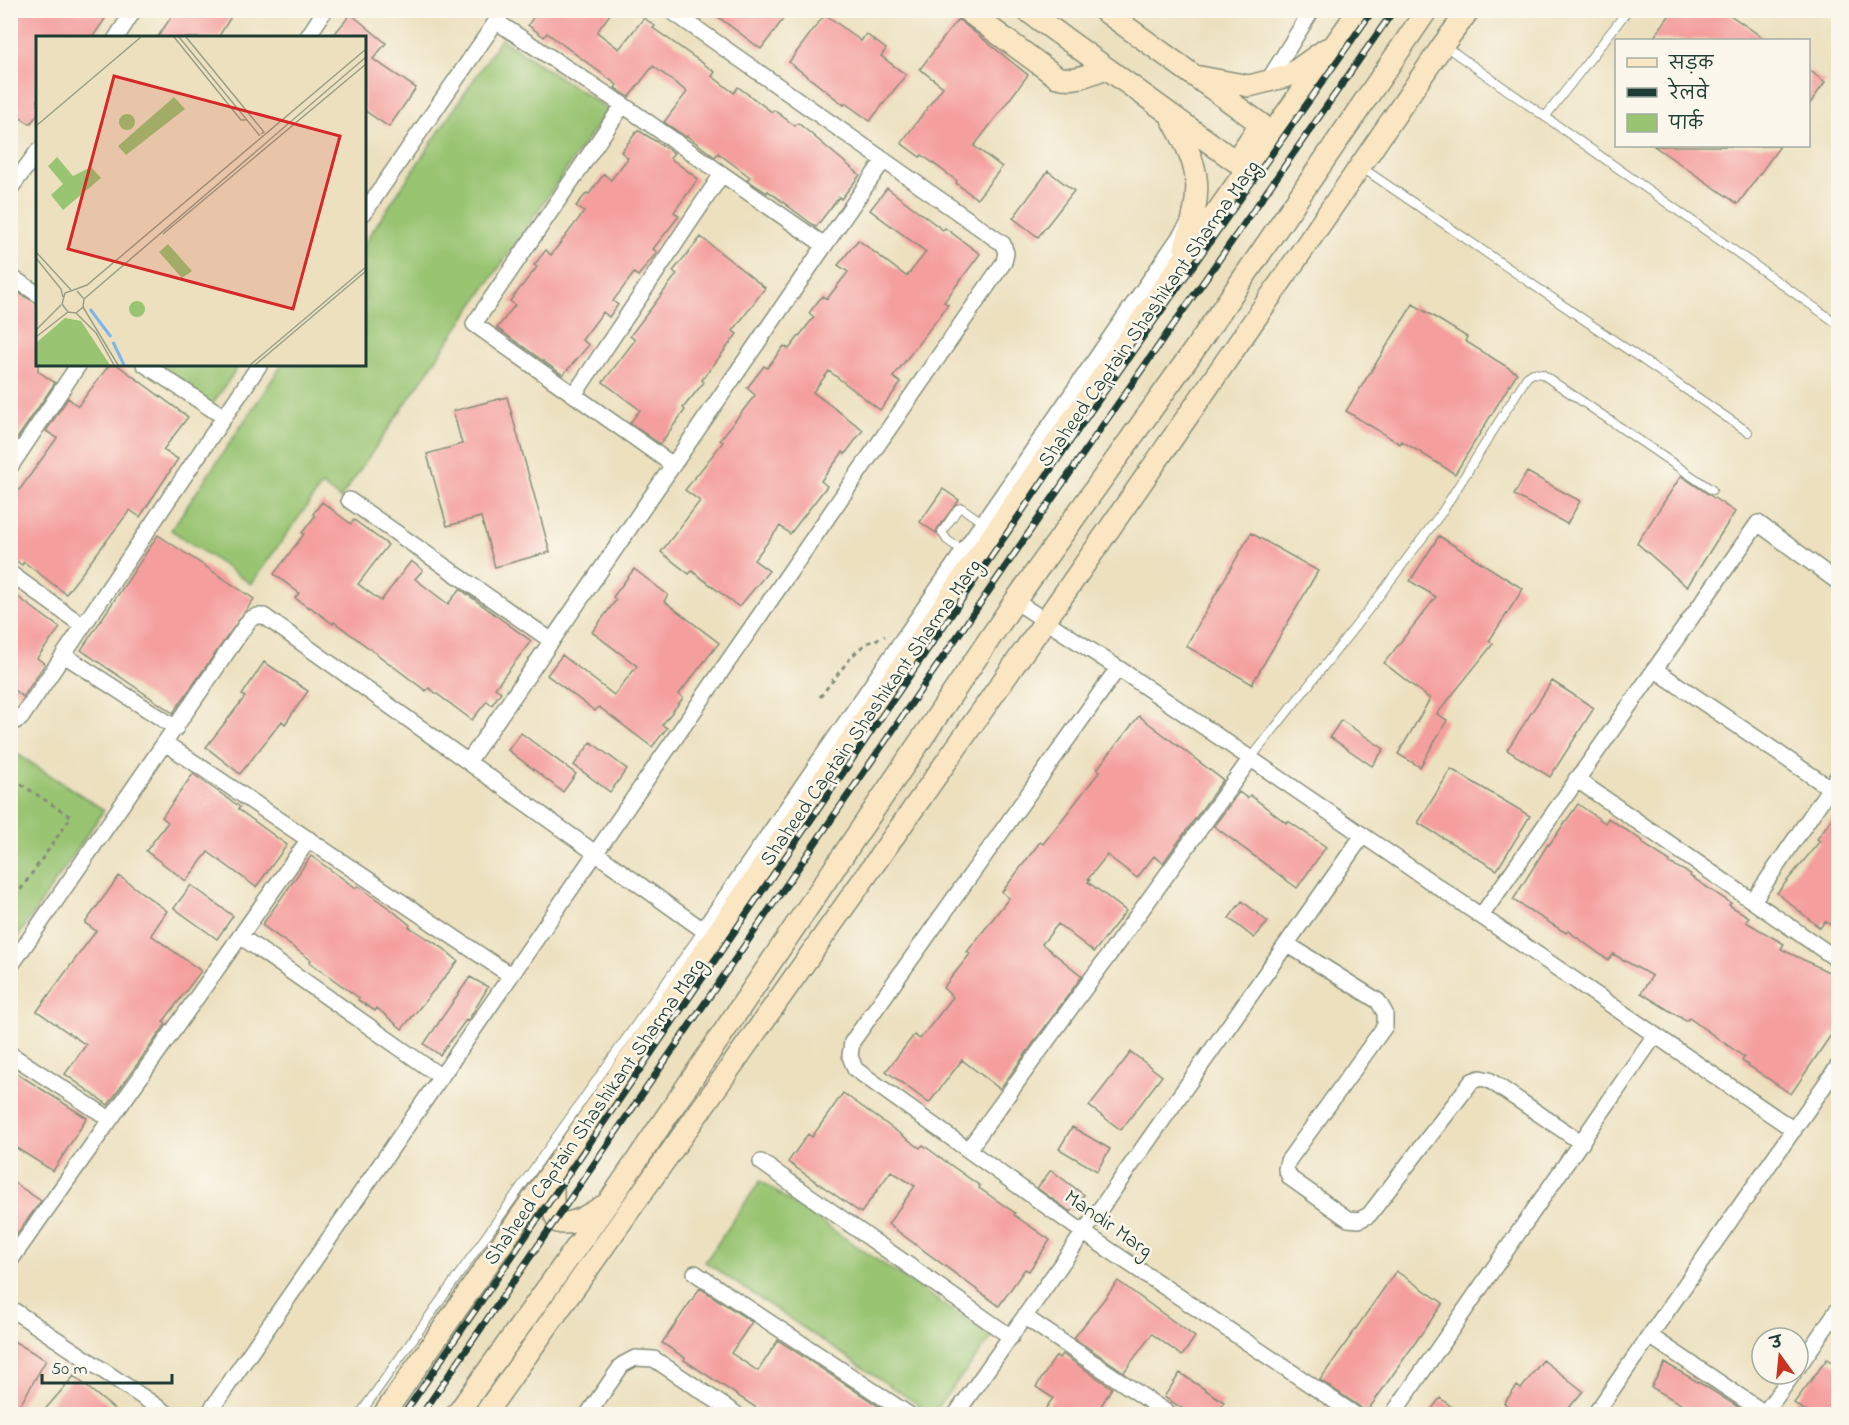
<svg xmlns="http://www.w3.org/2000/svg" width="1849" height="1425" font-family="'Indie Flower','Playpen Sans Deva',sans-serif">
  <rect width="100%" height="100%" fill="#fbf7ec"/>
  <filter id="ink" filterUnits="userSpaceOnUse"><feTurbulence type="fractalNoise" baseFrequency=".0167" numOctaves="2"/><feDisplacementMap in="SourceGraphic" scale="12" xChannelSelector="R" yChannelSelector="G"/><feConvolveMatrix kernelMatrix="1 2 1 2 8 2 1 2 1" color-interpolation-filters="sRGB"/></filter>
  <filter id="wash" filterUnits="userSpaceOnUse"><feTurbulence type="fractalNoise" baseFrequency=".008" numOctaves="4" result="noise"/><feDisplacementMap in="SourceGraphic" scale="24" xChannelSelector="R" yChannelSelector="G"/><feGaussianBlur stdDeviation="1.35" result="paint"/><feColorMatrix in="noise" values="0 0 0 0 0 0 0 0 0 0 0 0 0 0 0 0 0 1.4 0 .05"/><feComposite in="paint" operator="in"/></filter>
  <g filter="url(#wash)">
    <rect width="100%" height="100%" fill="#ece0bf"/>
    <path fill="#99c472" stroke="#5c8053" stroke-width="1.5" d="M501,39L608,109L340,499L322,485L251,584L171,530L282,365L364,364L365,242Z
      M152,365H239L210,408Z
      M11,750L104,810L11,947Z
      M760,1181L992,1337L932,1414L705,1262Z"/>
    <g id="blocks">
      <path fill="#f49e9d" d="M10,10H111L92,38H38V114L30,124L10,111Z
        M176,10H235L218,38H157Z
        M538,10H613L597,32L619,49L644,18L655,26L653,28L715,72L712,76L734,93L738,87L772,112L774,110L795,126L798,123L860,175L841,199L839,197L816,227L768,191L767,193L747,180L750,177L718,153L715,157L687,136L686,137L664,122L687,92L653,66L629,97L615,88L617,85L547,33L544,37L528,25Z
        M709,10H790L761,49Z
        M1673,10H1723L1766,40H1652Z
        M351,14L386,43L373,59L416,88L389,127L364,110V38H331Z
        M825,14L861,41L866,34L886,49L881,56L906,75L870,121L845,103L844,105L789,62Z
        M958,19L1028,75L974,146L1002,167L977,199L956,183L957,181L922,155L920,157L901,143L943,87L920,69Z
        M1809,70L1825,82L1809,105Z
        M638,130L674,153L670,158L698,179L674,212L679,216L653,249L657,252L638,276L634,273L613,301L618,305L609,317L603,312L582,340L589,345L563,375L497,328L515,305L510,301L537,267L534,265L546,250L551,255L584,212L576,206L587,193L589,194L604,174L611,180L628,158L621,152Z
        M1654,146H1780L1738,204Z
        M1048,171L1074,191L1038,237L1013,218Z
        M887,188L943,230L945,228L980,254L944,302L948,305L893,377L901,383L880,410L829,371L813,392L863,430L845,454L843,452L821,481L827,486L790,534L780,526L754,560L769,571L739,607L692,571L689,574L661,552L700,501L685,490L723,442L720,440L755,395L747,388L764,366L767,368L784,346L789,349L814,317L809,313L822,296L827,299L848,272L838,265L858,240L906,276L908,275L926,252L870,210Z
        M701,237L765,288L733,331L737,334L702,380L704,382L683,408L685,410L660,444L630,423L640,410L603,382L635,340L630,336L677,274L673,271Z
        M10,288L38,304V371L55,383L10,449Z
        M1413,304L1467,337L1465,341L1517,373L1455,474L1402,441L1400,444L1346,411Z
        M110,364H116L188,417L163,450L178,459L140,517L130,510L66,594L24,562L22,565L10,557V503L57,438L46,431L68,398L78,406Z
        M507,397L550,552L495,567L481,517L447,526L427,454L462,444L453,411Z
        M1527,472L1580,501L1567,524L1514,495Z
        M1681,476L1735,512L1687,587L1637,543Z
        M943,489L959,500L937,529L936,533L920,522Z
        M322,502L351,524L354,520L388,545L358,584L381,601L411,561L423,570L415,579L448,604L460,589L531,641L495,688L501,692L492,705L487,701L472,720L429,688L426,691L334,622L333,624L310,607L309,608L295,598L299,593L274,574L304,534L302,533L315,516L313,514Z
        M1251,533L1318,571L1252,684L1186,646Z
        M158,535L254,599L173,713L81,650Z
        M1439,536L1523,589L1489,641L1493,644L1437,714L1447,720L1420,767L1398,754L1430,699L1384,663L1436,597L1410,581Z
        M634,569L668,595L664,601L719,643L679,694L683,698L662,725L667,728L652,747L599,707L595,711L547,675L562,655L614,695L637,666L592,632L616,600L613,597Z
        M18,597L60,628L37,658L45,664L23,697L10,687V607Z
        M264,662L308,691L285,724L282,721L240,774L206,747L245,697L242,695Z
        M1552,681L1594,708L1550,777L1507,750Z
        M1139,716L1223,780L1163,863L1154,856L1137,878L1107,855L1088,879L1090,880L1088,882L1126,911L1094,952L1058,924L1042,944L1082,976L1000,1089L962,1060L929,1103L886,1071L914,1035L920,1039L953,997L943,988L970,954L967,952L1009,898L1002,892L1040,842L1043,844L1100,771L1097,769Z
        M1341,720L1384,749L1372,766L1330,737Z
        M521,733L576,774L563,792L508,750Z
        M591,742L627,769L610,792L574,765Z
        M1451,769L1530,816L1497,870L1418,823Z
        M193,774L240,807L238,809L287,845L256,887L208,852L186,881L146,851L168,822L162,817Z
        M1239,792L1247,798L1250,795L1286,823L1288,821L1326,847L1297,888L1214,826Z
        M1578,804L1605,823L1608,818L1643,841L1642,843L1670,861L1669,863L1691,874L1690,876L1731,903L1729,905L1749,917L1746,922L1784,944L1781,949L1839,977V1035L1833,1032L1791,1094L1742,1061L1744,1057L1689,1018L1686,1021L1641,993L1652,976L1613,954L1608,960L1568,931L1566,933L1513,900L1548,844L1549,845Z
        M1839,808V930L1825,921L1820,928L1777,893L1820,841L1817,839Z
        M311,856L356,888L358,886L393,911L410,925L409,927L443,948L458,961L402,1029L377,1008L375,1011L358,1000L359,998L309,962L311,960L262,925Z
        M119,876L167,911L151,935L201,971L163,1022L166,1024L108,1105L65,1074L86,1045L37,1011L96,931L85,923Z
        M191,885L233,916L217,939L174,908Z
        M1242,901L1268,922L1254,938L1229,918Z
        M470,977L488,987L468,1021L466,1020L440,1055L424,1044Z
        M1131,1052L1162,1076L1121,1130L1089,1106Z
        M10,1069L87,1118L53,1171L10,1144Z
        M843,1093L920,1148L923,1145L938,1156L980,1186L979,1188L1015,1213L1014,1215L1050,1240L1029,1271L1025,1269L999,1306L888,1224L915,1186L891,1171L861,1213L788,1162L808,1134L812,1137Z
        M1072,1127L1110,1149L1097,1171L1059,1149Z
        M1051,1170L1084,1195L1071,1212L1037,1188Z
        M10,1180L41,1201L10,1243Z
        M1396,1271L1443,1303L1366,1413L1359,1406L1320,1380Z
        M1118,1281L1195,1337L1182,1356L1152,1334L1124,1372L1074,1338Z
        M700,1288L752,1322L731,1353L758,1371L778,1340L880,1407L875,1414H772L763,1409L761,1411L684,1360L685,1358L662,1343Z
        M10,1339L46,1360L15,1414H10Z
        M1062,1354L1112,1388L1096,1414H1042L1053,1398L1036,1387L1056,1356L1059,1358Z
        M1827,1359L1839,1367V1414H1810L1794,1403Z
        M1543,1360L1583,1391L1564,1414H1504L1509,1407L1504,1403L1517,1386L1521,1389Z
        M1665,1363L1710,1389L1749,1414H1698L1651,1387Z
        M1180,1373L1224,1402L1216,1414H1191L1164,1397Z
        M74,1376L120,1414H41Z
        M1440,1398L1461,1414H1428Z"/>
    </g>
  </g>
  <g filter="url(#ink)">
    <use href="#blocks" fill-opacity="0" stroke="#868e7a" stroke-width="1.5"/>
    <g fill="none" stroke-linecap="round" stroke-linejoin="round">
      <defs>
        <path id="lane" d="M1445,46L1838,324
          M1545,117L1628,10
          M1361,167L1748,432
          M963,551L947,540L942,532L958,509L962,508L982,522
          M1251,758L1373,604L1442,512L1527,377L1533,373L1542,374L1712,490
          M360,1414L703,930L704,931"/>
        <path id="street" d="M497,22L623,105L824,245
          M116,38L134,10
          M307,38L325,10
          M1268,81L1312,10
          M623,105L474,324L673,465
          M10,189L38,151
          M364,213L504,10
          M10,276L38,294
          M144,364L224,417
          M574,395L722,174
          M10,467L79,364
          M349,500L552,641
          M10,573L83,626
          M1015,601L1118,668L1794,1130
          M64,655L176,728
          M1118,668L852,1042L850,1056L855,1069L1084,1233L1354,1414
          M1654,669L1830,788
          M10,724L21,718L260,364
          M165,743L510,975
          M468,762L883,161
          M1576,779L1838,960
          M1753,901L1838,776
          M1481,916L1758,523L1838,582
          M240,936L440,1076
          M1287,944L1378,1001L1385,1013V1026L1288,1161L1286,1169L1290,1178L1348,1219L1359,1220L1369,1215L1472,1081L1480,1078L1489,1080L1582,1143
          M10,967L250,619L257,616H264L703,930L1187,226
          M10,1054L110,1119
          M968,1150L1251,758
          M761,1162L1011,1337
          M10,1261L309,839
          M695,1273L908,1414
          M10,1308L168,1414
          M1025,1317L1169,1414
          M1650,1336L1766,1414
          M1798,1367L1838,1309
          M208,1414L1004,262L1006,253L1003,244L670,10
          M588,1414L622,1365L635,1358L654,1359L736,1414
          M956,1414L1363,835
          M1393,1414L1655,1035
          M1595,1414L1838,1066
          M1764,1414L1793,1374"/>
        <path id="secondary" d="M966,10L1057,77C1075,82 1090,74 1106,68
          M1026,10L1235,161L1261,124L1103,10
          M1200,77L1249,86L1288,76L1326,49
          M1172,119C1203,173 1202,189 1185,248
          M553,1171V1211L558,1222C573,1227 592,1212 605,1205
          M384,1414L1181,263L1359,10
          M457,1414L608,1203L1015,601L1194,350L1427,10
          M485,1414C807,960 1130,505 1443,45L1469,10"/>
      </defs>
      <use href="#lane" stroke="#868e7a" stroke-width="10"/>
      <use href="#street" stroke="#868e7a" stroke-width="18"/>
      <use href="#secondary" stroke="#868e7a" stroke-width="24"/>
      <path stroke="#868e7a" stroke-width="3" stroke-dasharray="4.5 4.5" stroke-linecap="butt" d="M820,697L851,657L865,644L885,636
        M10,796L19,783L71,817L10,905"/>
      <use href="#lane" stroke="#fff" stroke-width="8"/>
      <use href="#street" stroke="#fff" stroke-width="15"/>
      <use href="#secondary" stroke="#fbe6c3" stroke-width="21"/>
      <defs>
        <path id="rail" d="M404,1414L1090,412L1373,10
          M422,1414L1103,425L1394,10"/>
      </defs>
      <use href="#rail" stroke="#1f3d34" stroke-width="7"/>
      <use href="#rail" stroke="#fbf7ec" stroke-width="4.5" stroke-dasharray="14" stroke-linecap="butt"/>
    </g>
  </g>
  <g text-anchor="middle" stroke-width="5" stroke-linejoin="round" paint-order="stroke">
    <g font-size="21" fill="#1f3d34" stroke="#fbf7ec">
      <text transform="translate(1148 313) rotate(-55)" y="7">Shaheed Captain Shashikant Sharma Marg</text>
      <text transform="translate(870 712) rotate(-55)" y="7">Shaheed Captain Shashikant Sharma Marg</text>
      <text transform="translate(594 1111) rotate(-55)" y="7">Shaheed Captain Shashikant Sharma Marg</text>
      <text transform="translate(1109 1223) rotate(35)" y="7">Mandir Marg</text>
    </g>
  </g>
  <g transform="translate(36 36)">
    <rect width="330" height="330" fill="#ece0bf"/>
    <path d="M138,61L149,73L90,119L82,110ZM83 86a8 8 0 1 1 16 0a8 8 0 1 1-16 0ZM21,121L37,140L55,131L65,142L27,174L15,159L27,148L12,130ZM132,208L156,235L146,242L123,216ZM93 273a8 8 0 1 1 16 0a8 8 0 1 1-16 0ZM29,282L45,285L74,329H0V307Z" fill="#99c472"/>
    <path fill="none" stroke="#7fb4ed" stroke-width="3" d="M54,273L75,301M77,306L88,329"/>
    <path fill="none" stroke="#9a9f87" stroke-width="1.5" d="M138,1L205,84H211M143,1L224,100M150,1L228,96L225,98M0,90L105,1M127,198L330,28M0,216L35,254M0,222L25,253L27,261M41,255L48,263L47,271L40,277L32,276L26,268L29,257L51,249L330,13M48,263L330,21M47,271L82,329M40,277L60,297L78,329M0,294L25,269M0,301L32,276M214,329L330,231M219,329L330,235"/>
    <path fill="#d62828" fill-opacity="0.15" stroke="#d62828" stroke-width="3" d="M78,40L304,100L257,273L32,213Z"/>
    <rect width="330" height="330" fill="none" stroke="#1f3d34" stroke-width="3"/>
  </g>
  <rect width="1849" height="1425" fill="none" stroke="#fbf7ec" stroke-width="36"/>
  <rect x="1615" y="39" width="195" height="108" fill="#fbf7ec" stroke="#a3ada2" stroke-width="1.5"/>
  <rect x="1627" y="58" width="30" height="9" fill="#fbe6c3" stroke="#a3ada2" stroke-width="1.5"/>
  <text x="1669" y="69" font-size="18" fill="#1f3d34">सड़क</text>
  <rect x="1627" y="88" width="30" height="9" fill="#1f3d34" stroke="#a3ada2" stroke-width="1.5"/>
  <text x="1669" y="99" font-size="18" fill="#1f3d34">रेलवे</text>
  <rect x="1627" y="114" width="30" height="18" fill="#99c472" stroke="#a3ada2" stroke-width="1.5"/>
  <text x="1669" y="129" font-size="18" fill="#1f3d34">पार्क</text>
  <g transform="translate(1780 1356) rotate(345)"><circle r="28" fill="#fbf7ec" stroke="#a3ada2" stroke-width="1.5"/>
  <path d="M0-4.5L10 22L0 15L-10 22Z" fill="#c8321e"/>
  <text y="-9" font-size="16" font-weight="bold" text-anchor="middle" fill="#1f3d34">उ</text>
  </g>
  <path d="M42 1374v9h130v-9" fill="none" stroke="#1f3d34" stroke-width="3"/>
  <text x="51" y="1374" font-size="18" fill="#1f3d34" stroke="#fbf7ec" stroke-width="4.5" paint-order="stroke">50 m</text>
</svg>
